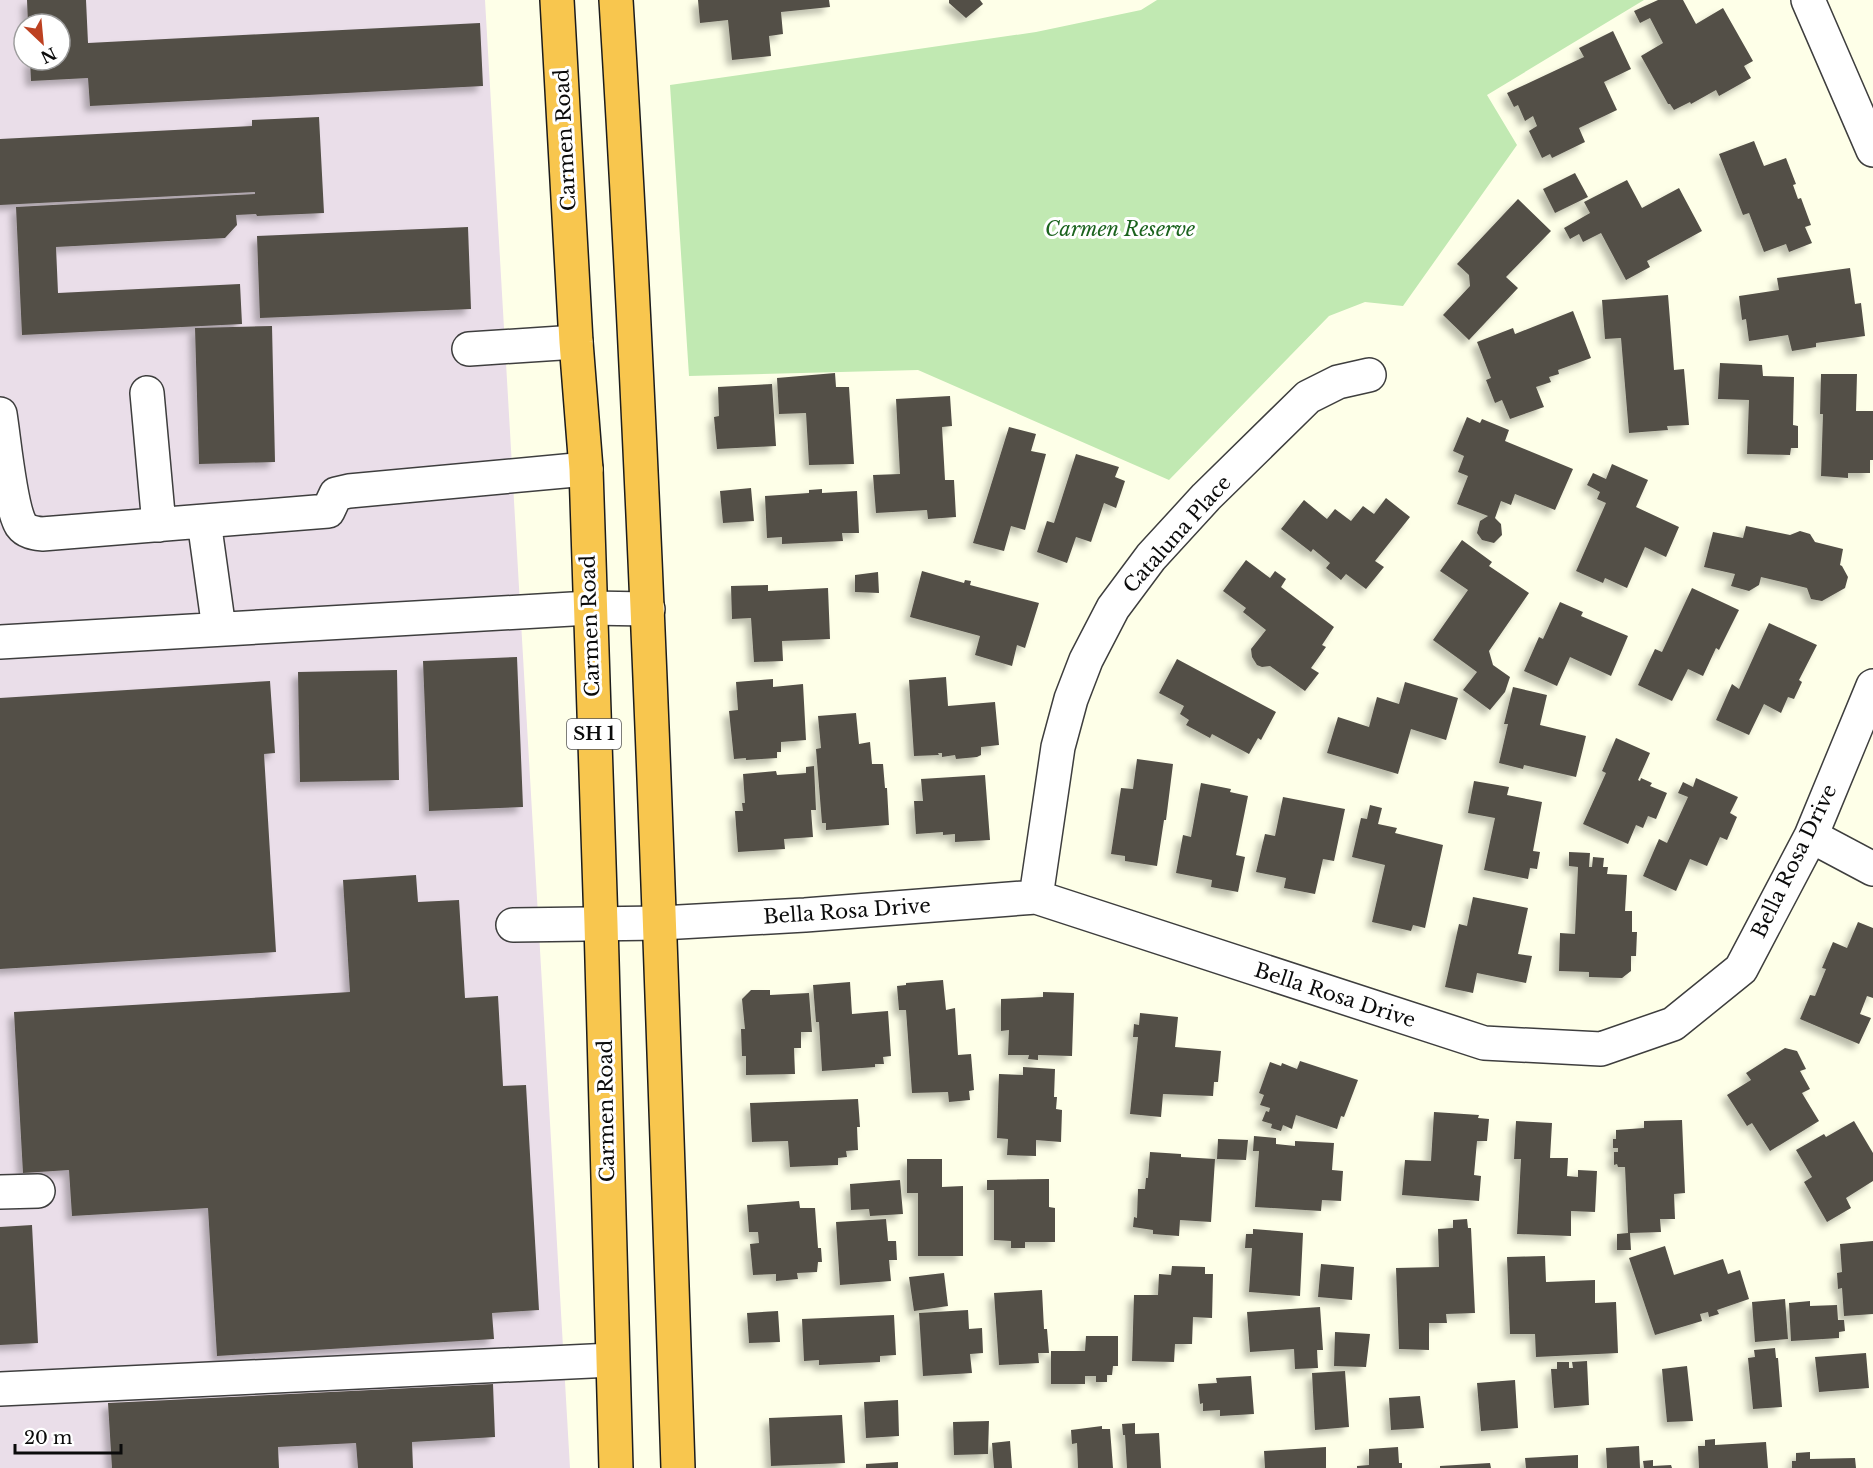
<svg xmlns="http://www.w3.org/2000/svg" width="1873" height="1468" font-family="'Libre Baskerville',serif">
  <defs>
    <filter id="shadow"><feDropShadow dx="-5.5" dy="5.5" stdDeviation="3" flood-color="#0004"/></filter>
  </defs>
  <rect width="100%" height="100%" fill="#feffe8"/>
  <path fill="#eadee9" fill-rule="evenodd" d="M0,0H485L570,1468H0ZM24,24H60V60H24Z"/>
  <path fill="#c1e9b2" d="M1157,0H1644L1487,95L1517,145L1403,306L1365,302L1329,316L1169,480L918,370L689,376L670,85L1036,32L1141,10Z"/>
  <path fill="#534f47" filter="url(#shadow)" d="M27,0H86L88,43L480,23L483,86L90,106L88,78L31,81L30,60H60V24H28Z
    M698,0H829L830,7L781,12L783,34L769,36L771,56L732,60L728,20L700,23Z
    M949,0H980L983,4L966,18L949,3Z
    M1658,0H1683L1696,24L1723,8L1753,61L1744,66L1751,78L1719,96L1716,90L1691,104L1690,102L1674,110L1670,104H1668L1641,56L1663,43L1650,18L1640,23L1634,11Z
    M1613,31L1631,69L1604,82L1617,110L1579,128L1585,142L1552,158L1550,154L1542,158L1529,131L1537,126L1533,116L1525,121L1518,105L1514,107L1507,93L1584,57L1579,48Z
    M319,117L324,213L257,216L256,214L236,215L237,225L225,238L56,247L58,293L240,284L242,324L22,335L16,207L255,194V192L0,205V139L252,126V120Z
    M1754,141L1764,166L1786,158L1796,184L1793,185L1798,199L1801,198L1811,225L1805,227L1812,243L1789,252L1786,244L1764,252L1749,213L1743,215L1719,154Z
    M1575,173L1588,197L1555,213L1543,189Z
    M1627,180L1642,208L1679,188L1702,231L1647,261L1650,267L1626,280L1601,233L1583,242L1579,234L1570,239L1564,228L1590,213L1584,202Z
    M1518,199L1551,231L1506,277L1518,288L1469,340L1443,315L1470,286L1469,275L1457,264Z
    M468,227L471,309L260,318L257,236Z
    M1850,268L1855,304L1861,303L1865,336L1816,343V347L1792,351L1788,335L1749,341L1746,319L1742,320L1739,296L1779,290L1777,278Z
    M1668,295L1674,370L1684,369L1689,425L1667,426L1668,430L1629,433L1621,338L1605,339L1602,300Z
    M1573,311L1591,358L1558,370L1559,374L1549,377L1551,382L1536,387L1544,407L1510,419L1502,400L1495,403L1486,380L1491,378L1477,342L1513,328L1515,334Z
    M272,326L275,462L199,464L195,328Z
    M1720,363L1762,365L1763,376L1794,377L1793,425L1798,426V448H1791L1790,455L1747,454L1749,400L1718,399Z
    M835,373L836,387H849L854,464L809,465L806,413L779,414L777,378Z
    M1821,374H1857L1856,411H1873V460H1870V473H1848V478L1821,476L1823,414H1820Z
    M772,384L776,446L717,449L714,417L719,416L718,387Z
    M950,396L952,426L942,427L945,480H954L956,517L928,519L927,510L876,513L873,475L900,474L896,399Z
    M1467,417L1480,423L1482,419L1509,430L1505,441L1573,469L1555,510L1515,494L1511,505L1501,501L1495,518L1501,524L1502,535L1494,543L1482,540L1477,533L1480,521L1488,516L1457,504L1468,476L1458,472L1464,456L1453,451Z
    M1009,427L1036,434L1031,451L1046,454L1025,530L1011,526L1004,551L973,543Z
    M1076,454L1119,467L1115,477L1125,481L1116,508L1104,503L1091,542L1076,537L1067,563L1037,552L1047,521L1054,523Z
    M1612,464L1648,480L1636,507L1679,527L1666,557L1645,547L1627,588L1605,578L1603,583L1576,571L1606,503L1597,499L1600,492L1587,485L1593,473L1606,479Z
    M751,488L754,521L723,523L720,491Z
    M822,489V493L857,491L859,533H842L843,541L782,544V537L767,538L765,496L809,493V490Z
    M1386,498L1410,517L1375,561L1384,567L1366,589L1346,574L1341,580L1326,568L1330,563L1313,549L1311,552L1281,529L1304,500L1327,519L1335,509L1351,521L1363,506L1374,514Z
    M1746,526L1790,535L1800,531L1810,534L1815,542L1843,549L1840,565L1842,566L1848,577L1845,588L1822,601L1811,599L1807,588L1761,577L1759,585L1749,591L1731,586L1735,574L1704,567L1713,532L1743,538Z
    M1462,540L1492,562L1489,566L1529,593L1489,651L1493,665L1510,677L1505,692L1490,710L1463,690L1477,672L1433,640L1468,590L1440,571Z
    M1246,560L1270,578L1275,571L1286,579L1281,587L1334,627L1322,645L1326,647L1311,668L1319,673L1305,691L1270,666L1262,667L1257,665L1252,657L1251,649L1266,630L1243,612L1246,608L1223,591Z
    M922,571L964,583L965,580L971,581L970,585L1039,603L1025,648L1017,645L1012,666L975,655L980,636L910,617Z
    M878,572L879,593L855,592V575Z
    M768,585V591L828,588L830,639L782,641L783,661L754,662L751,618L732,619L731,586Z
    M1692,588L1739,610L1719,650L1716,648L1703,676L1688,669L1672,701L1638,685L1655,649L1662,652Z
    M1560,602L1583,612L1581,616L1628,636L1611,676L1570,657L1557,686L1524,671L1539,637L1543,639Z
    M1769,623L1817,645L1799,680L1802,682L1794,699L1788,697L1781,713L1764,704L1749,735L1716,720L1732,684L1739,689Z
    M517,657L523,807L429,811L423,661Z
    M1177,659L1276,712L1261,740L1258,738L1249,754L1212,734L1210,738L1186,725L1189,720L1180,714L1184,706L1159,693Z
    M397,670L399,780L300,782L298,672Z
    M946,677L948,706L995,702L999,745L981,747V755L977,757L956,759L955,755L942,757V753H938L939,755L914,756L909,680Z
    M773,679V687L803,684L806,740L781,742V752H777V758L746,760V758L734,759L729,711L738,710L736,682Z
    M270,681L275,753L264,754L276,952L0,969V698Z
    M1405,682L1458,698L1446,740L1411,729L1398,774L1327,753L1338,717L1369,727L1377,697L1399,704Z
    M1513,687L1547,695L1540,725L1586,736L1576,777L1524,765L1523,769L1499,763L1508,724H1504Z
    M856,713L859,744L870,742L872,764H883L885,788H887L889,825L826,830V823H822L816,749L821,748L818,716Z
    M1616,738L1650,753L1638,780L1640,781L1641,778L1652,783L1650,786L1667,793L1656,819L1648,816L1643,828L1636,825L1628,844L1583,824L1606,773L1602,771Z
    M1137,759L1173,764L1166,820H1164L1157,866L1125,861V856L1111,854L1121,788L1133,789Z
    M814,766L816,810H811L813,837L784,839L785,849L738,852L735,811H743L742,803H745L743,774L776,771L777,775L806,773V767Z
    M985,775L990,840L955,842V834L943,835V832L916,834L914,801H923L921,779Z
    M1696,778L1738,797L1730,813L1737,817L1727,840L1720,837L1707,866L1690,859L1676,891L1643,876L1659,839L1667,843L1688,797L1678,793L1683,782L1693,787Z
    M1474,781L1509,787L1507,795L1542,802L1533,851L1540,852L1537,869L1530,868L1528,879L1484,870L1495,818L1468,813Z
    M1201,783L1231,789L1230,792L1248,796L1236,855L1245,857L1238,892L1211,887L1212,880L1176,873L1183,835L1191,837Z
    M1283,797L1345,809L1334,861L1323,859L1315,894L1284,888L1286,878L1256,872L1265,834L1275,836Z
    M1370,805L1382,808L1378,824L1397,828L1395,833L1443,845L1425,928L1413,925L1411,931L1372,922L1385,865L1352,857L1361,818L1367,819Z
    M1569,852L1590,853L1589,867H1592L1593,857L1604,858L1603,867H1608L1607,874L1627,875L1625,911H1632V932H1637L1636,956H1631V971L1622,978L1589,977V972L1559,971L1560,933L1575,934L1578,867L1569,866Z
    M416,875L418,902L459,900L465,998L498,996L503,1086L526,1085L539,1310L492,1313L494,1339L217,1356L208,1208L72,1216L69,1170L23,1173L14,1012L350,992L343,880Z
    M1473,897L1528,908L1518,954L1532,956L1526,983L1477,973L1473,993L1445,987L1459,924L1467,926Z
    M1858,922L1873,928V998L1867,996L1860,1014L1871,1018L1859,1044L1800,1019L1810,995L1815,996L1826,969L1822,968L1833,942L1847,948Z
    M943,980L946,1010L955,1008L958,1055L971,1054L974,1090L969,1091L970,1100L949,1102L948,1092L912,1093L906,1010H899L897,986L906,985V983Z
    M850,982L852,1014L888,1011L891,1056L883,1057L884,1064H875V1067L822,1071L819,1022H816L813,985Z
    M751,990H770V995L809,993L812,1032H801V1048H794L795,1074L746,1075V1056H742L741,1029H745L742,999Z
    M1043,992L1074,993L1072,1056L1038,1055V1060L1028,1059L1029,1055H1008L1009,1030L1001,1031V999L1043,997Z
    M1140,1013L1178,1017L1175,1047L1221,1051L1218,1082H1214L1213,1096L1163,1094L1161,1117L1130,1114L1138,1037H1133L1134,1024L1139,1025Z
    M1785,1048L1797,1051L1806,1069L1800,1071L1810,1089L1802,1093L1819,1121L1770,1151L1752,1123L1747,1126L1727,1095L1751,1080L1746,1073Z
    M1300,1061L1358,1080L1344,1117L1341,1116L1337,1129L1296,1115L1292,1129L1283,1125L1281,1131L1271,1128L1272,1124L1262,1121L1266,1111L1269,1112L1270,1108L1260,1105L1264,1095L1259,1093L1270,1062L1281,1066L1282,1063L1297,1069Z
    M1023,1067L1055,1069L1054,1097H1057L1056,1109L1062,1110L1061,1142L1036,1140V1156L1007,1155L1008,1139L997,1138L999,1074L1023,1075Z
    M858,1099L860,1127H857L858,1150L846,1151L847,1157L838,1158V1165L790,1167L788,1141L752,1142L750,1103Z
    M1434,1112L1479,1115L1478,1118L1489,1119L1487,1141H1477L1474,1175L1481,1176L1479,1201L1402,1195L1405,1160L1431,1161Z
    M1682,1120L1685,1193L1674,1194L1675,1219H1660L1661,1232L1630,1233L1631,1250H1617V1234L1628,1233L1625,1167H1618L1617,1164L1614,1165V1152H1618V1148H1613V1139H1616V1130L1644,1128V1121Z
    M1516,1121L1552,1123L1550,1158H1568L1567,1176L1578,1177V1170L1597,1171L1595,1212L1571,1211V1236L1517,1234L1521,1159H1514Z
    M1854,1121L1873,1153V1181L1846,1198L1851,1208L1827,1222L1804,1182L1812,1177L1796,1150L1824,1134L1826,1137Z
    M1254,1136L1276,1138V1144L1295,1146V1141L1334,1143L1332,1170L1343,1171L1341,1201L1322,1200L1321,1211L1255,1207L1259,1151H1253Z
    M1218,1139L1248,1140L1246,1160L1217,1159Z
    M1150,1152L1181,1154V1157L1215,1159L1211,1222L1180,1220L1179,1236L1153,1234V1230L1133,1227L1134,1217L1137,1218L1138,1189H1145L1146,1178H1148Z
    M907,1159H942V1187L963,1186V1256H918V1193H907Z
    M1049,1179V1207L1055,1208V1242H1025V1248H1011V1241L994,1240V1190H987V1180Z
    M900,1180L903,1214L870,1216L869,1209L851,1210L850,1184Z
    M799,1201L800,1208H815L818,1248H821L822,1262H818L817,1272L797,1273L798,1279L776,1281V1274L753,1275L750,1244L759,1243L758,1232H749L747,1205Z
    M886,1219L888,1241H896L897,1260H889L891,1281L840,1285L836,1222Z
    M1467,1219L1468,1228H1471L1475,1313L1446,1314L1447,1323H1429V1350L1399,1349L1396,1268L1439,1267L1438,1229L1453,1228V1220Z
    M32,1225L38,1343L0,1345V1227Z
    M1253,1229L1303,1233L1300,1296L1249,1292L1252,1248H1245L1246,1234H1253Z
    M1873,1241V1314L1844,1316L1842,1288L1838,1289L1837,1273L1842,1272L1840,1244Z
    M1665,1246L1674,1275L1723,1259L1728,1274L1740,1270L1749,1299L1717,1310L1719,1314L1709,1317L1708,1312L1700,1314L1702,1321L1655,1335L1629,1258Z
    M1545,1256L1546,1282L1595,1280V1303L1616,1302L1618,1353L1536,1357L1535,1334H1510L1507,1257Z
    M1321,1264L1354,1267L1352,1300L1318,1297Z
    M1172,1266L1205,1267V1274H1213L1212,1318L1193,1317L1192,1344H1175L1174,1362L1132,1361L1134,1295H1158L1159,1274L1171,1275Z
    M944,1273L948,1306L914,1311L909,1277Z
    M1042,1290L1044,1329H1047L1049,1353H1038L1039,1363L999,1365L994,1293Z
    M1785,1299L1788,1339L1755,1342L1752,1302Z
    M1810,1301V1306L1837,1305L1838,1320H1844L1845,1331L1839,1332V1338L1791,1341L1789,1303Z
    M1320,1307L1323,1350H1317L1318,1368L1295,1369L1294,1349L1250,1352L1247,1312Z
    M968,1310L969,1329L982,1328L983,1353L970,1354L972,1373L923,1376L919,1313Z
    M778,1311L780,1342L749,1343L747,1313Z
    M894,1315L896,1355L880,1356V1362L819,1365V1360L804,1361L802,1319Z
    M1335,1332L1370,1334L1366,1367L1334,1366Z
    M1086,1336H1118V1366H1113L1112,1375H1107V1382H1096V1376H1085V1384H1051V1351H1085Z
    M1775,1348L1776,1358H1778L1782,1407L1753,1409L1748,1358L1755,1357L1754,1350Z
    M1866,1353L1869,1388L1819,1392L1815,1357Z
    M1587,1361L1589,1405L1554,1408L1551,1369H1557V1362H1569V1368H1573L1572,1362Z
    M1687,1366L1693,1421L1667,1422L1662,1369Z
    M1345,1371L1349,1427L1315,1430L1312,1373Z
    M1251,1376L1254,1414L1220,1416V1410L1203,1411V1403L1200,1404L1198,1384L1217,1383L1216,1378Z
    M1515,1380L1518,1428L1481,1431L1477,1383Z
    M493,1384L495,1437L412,1442L413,1468H358L356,1443L278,1447L279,1468H112L108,1403Z
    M1420,1396L1424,1428L1391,1430L1389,1398Z
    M898,1400L899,1436L866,1438L864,1402Z
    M842,1415L845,1463L771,1466L769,1418Z
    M989,1421L988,1454L954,1455L953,1422Z
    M1135,1423V1434L1159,1433L1161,1468H1127L1125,1435H1123L1122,1424Z
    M1102,1426V1429H1110L1113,1468H1078L1077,1443L1072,1444L1071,1430Z
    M1715,1439V1445L1766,1442L1768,1468H1699L1698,1446H1705V1440Z
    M1010,1441L1012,1468H994L992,1443Z
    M1639,1446L1640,1468H1607L1606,1448Z
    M1326,1447V1468H1265L1264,1451Z
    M1398,1447L1399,1463H1402V1468H1357V1466L1369,1465V1449Z
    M1810,1452V1459L1855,1458L1856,1468H1792V1461H1796V1453Z
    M1578,1455V1468H1526L1525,1458Z
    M1653,1460V1466L1671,1465L1672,1468H1644L1643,1461Z
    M898,1462V1468H866V1464Z
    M1490,1463L1491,1468H1440V1466Z"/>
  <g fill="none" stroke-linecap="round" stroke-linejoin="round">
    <defs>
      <path id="minor" d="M1808,0L1873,150
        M469,349L576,342
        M147,393L159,525
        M0,414C4,438 10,507 21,525C26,532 34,533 42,534L328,511L336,494L349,491L586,469
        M204,521L219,629
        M0,642L589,608L648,609
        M1811,836L1873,869
        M1036,897L1058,747L1071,699L1086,660L1113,608L1151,557L1206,497L1308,397L1338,382L1369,375
        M513,925L661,923L805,915L1036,897L1484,1043L1601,1049L1673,1024L1741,969L1811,836L1873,686
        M0,1192L38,1191
        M0,1389L612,1360"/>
      <path id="highway" d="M557,0L576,342L586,469L601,924L616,1468
        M616,0C646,489 662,978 678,1468"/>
    </defs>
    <use href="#minor" stroke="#3e3e3e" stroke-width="36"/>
    <use href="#highway" stroke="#1c1c1c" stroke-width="36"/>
    <use href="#minor" stroke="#fff" stroke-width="33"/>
    <use href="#highway" stroke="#f8c64e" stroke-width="33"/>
  </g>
  <g text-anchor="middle" stroke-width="6" stroke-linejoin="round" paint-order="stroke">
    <rect fill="#fff" stroke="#545454" stroke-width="1.5" x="567" y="719" width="54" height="30" rx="4.5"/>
    <g font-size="18" font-weight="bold" fill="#0b0b0b">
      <text x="594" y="740">SH 1</text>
    </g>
    <g font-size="20" fill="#0b0b0b" stroke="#fff">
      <text transform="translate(565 140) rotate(-93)" y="7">Carmen Road</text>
      <text transform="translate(1177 534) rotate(-48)" y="7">Cataluna Place</text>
      <text transform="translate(590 626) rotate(-92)" y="7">Carmen Road</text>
      <text transform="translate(1794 861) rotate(-64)" y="7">Bella Rosa Drive</text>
      <text transform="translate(847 911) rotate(-4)" y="7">Bella Rosa Drive</text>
      <text transform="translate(1335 995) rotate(18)" y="7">Bella Rosa Drive</text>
      <text transform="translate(606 1111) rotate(-91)" y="7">Carmen Road</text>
    </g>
    <g font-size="20" font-style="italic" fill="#1b631e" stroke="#fff">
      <text x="1120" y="236">Carmen Reserve</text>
    </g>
  </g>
  <g transform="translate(42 42) rotate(154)"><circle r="28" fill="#ffffff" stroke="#9d9d9d" stroke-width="1.5"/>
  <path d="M0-4.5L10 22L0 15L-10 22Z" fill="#bd4121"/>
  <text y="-9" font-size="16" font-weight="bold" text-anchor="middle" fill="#0b0b0b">N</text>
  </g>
  <path d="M15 1444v9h106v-9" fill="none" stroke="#0b0b0b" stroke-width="3"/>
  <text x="24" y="1444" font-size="18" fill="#0b0b0b" stroke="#ffffff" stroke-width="4.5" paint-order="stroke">20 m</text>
</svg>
